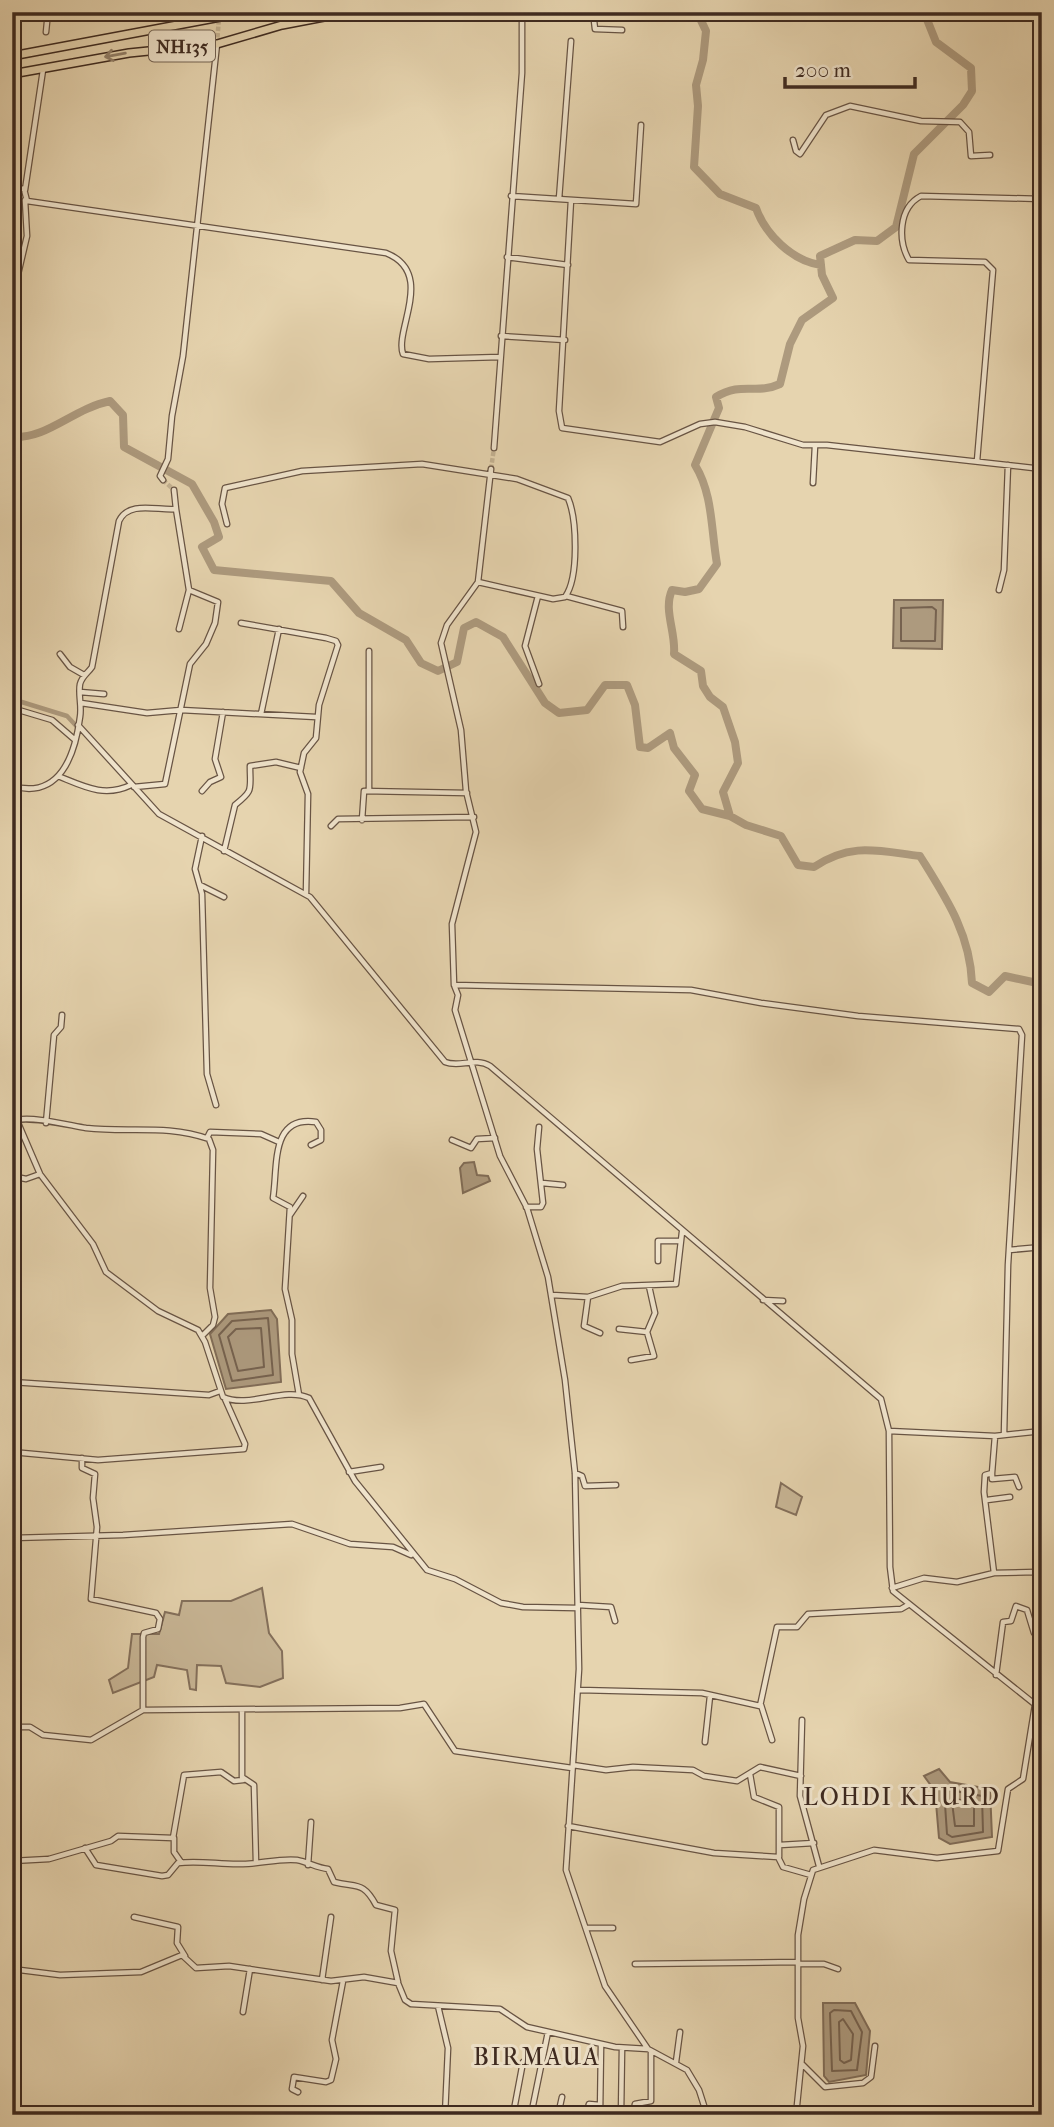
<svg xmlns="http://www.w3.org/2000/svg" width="1054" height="2127" font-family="'IM FELL French Canon',serif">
  <rect width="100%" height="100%" fill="#e6d4af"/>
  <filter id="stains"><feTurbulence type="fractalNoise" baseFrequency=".00286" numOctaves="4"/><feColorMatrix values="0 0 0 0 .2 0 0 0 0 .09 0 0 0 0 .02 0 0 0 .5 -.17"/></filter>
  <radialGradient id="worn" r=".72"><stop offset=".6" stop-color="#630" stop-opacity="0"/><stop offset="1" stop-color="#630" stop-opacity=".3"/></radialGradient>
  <path fill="#c9b797" stroke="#84705c" stroke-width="2" d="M781,1483L802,1497L796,1515L776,1507Z
    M262,1588L269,1633L282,1651L283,1678L260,1687L226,1683L221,1666L197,1665L196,1690L190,1689L187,1670L157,1665L154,1677L113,1693L109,1680L128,1668L132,1634H159L165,1612L179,1615L182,1601H231Z"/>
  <path fill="#ad9a7e" stroke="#816d58" stroke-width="2" d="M894,600H943L942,649L893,648Z
    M474,1162L477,1175L488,1176L490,1181L463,1193L460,1168L464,1163Z
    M271,1310L277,1319L281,1382L226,1389L210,1334L228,1314Z
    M939,1769L950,1782L990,1789L992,1837L950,1844L939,1838L935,1791L924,1776Z
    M823,2003H855L870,2031L866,2075L829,2082L824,2076Z"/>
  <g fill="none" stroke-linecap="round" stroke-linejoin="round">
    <path stroke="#76624f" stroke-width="2" d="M932,607L936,610L935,641H901V608Z
      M268,1318L273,1375L232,1381L219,1335L232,1321Z
      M261,1328L264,1367L238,1371L228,1337L236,1329Z
      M944,1789L982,1796L983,1832L952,1837L947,1834Z
      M956,1799L974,1803V1826H955L952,1802Z
      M834,2010L851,2011L862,2032L857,2070L832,2071L830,2013Z
      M843,2019L853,2034L851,2060L844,2063L840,2060L839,2022Z"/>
    <path stroke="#ad9a7e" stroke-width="4.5" d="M12,699L67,716L80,730"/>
    <path stroke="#ad9a7e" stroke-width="8" d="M697,12L706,31L703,60L696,85L698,106L694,167L720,194L756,208C765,234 792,261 821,265
      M12,437C48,439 72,409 110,401L123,415L124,447L192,484L214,522L219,537L202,547L214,570L331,581L359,613L406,640L421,663L438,671L457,662L464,628L476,622L503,637L545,703L559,713L587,710L605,685H627L635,705L640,747L648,748L670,733L674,748L695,775L689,791L702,809L730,816L746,825L781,836L798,865L814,867C851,842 878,851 920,856C946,898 970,933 972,983L989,992L1005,976L1042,984
      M730,816L723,792L738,763L735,742L723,707L710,697L703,686L701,671L674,654C676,632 663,610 672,590L685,592L699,589L717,564C711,530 713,494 695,465L719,408L716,397C742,381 756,395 780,384L790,344L802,320L833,298L822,275L820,256L855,240L877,241L896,227L914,154L963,105L972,91L971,68L936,42L924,12"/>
    <path stroke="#c4b292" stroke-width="4.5" stroke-dasharray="4.5 2" stroke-linecap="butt" d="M217,44L219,17
      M491,469L494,448
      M163,480L174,490"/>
    <defs>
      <path id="minor" d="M593,12L595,29L622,30
        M46,32L48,12
        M793,140L796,151L800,154L826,115L850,106L921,121L960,122L969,132L971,156L990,155
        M12,187L24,189L27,201L386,253C436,273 394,330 403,354L429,359L500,357
        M25,190L43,70
        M511,196L636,204L641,125
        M559,199L571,41
        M1039,199L1042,162
        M571,200L559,411L562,428L660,442L700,424L715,422L745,427L803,445H827L1042,469
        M507,257L568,265
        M12,300L27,236L25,200
        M501,336L565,340
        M494,448L522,73V12
        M977,461L993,270L985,262L909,260C898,241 898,208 921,196L1042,199
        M491,469L478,582L447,625L441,643L461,730L466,791L476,832L452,924L454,985L458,995L455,1010L500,1156L527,1208L548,1277L565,1380L575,1473L579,1669L566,1870L605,1986L648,2049L687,2070L699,2090L707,2115
        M163,480L160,476L168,459L172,416L183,356L217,44
        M813,483L815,446
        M176,509L189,590L179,629
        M227,524L222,504L225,488L302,471L422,464L517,479L568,498C577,519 579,578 565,597L553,599L478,582
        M999,590L1004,570L1008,465
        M538,596L525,646L539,684
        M566,596L622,611L623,627
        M241,623L326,638L336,641L338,645L319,705L316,738L304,753L300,772L308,794L306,894
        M60,654L70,667L84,675
        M80,692L104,694
        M81,703L147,713L181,710L316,717
        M12,708L52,720L74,739
        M261,714L279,629
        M78,725L159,814L310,897L445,1062C459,1068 475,1057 490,1066L881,1399L889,1431L890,1567L893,1591L1042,1710
        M58,776C83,786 104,798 131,785
        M12,786C60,800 75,755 80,717C82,706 78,694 80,684C82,676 88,673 92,667L119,521C129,500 158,511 176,509L174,490
        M134,787L165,784L190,664L206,644L215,623L218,602L189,590
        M369,790V651
        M202,791L210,782L221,777L215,759L223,712
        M362,820L364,791L467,793
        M331,826L338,819L474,817
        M202,836L195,869L202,894L207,1074L216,1105
        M224,851L235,805C254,790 250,790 250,766L276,762L301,768
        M200,885L224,897
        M454,985L691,990L761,1003L858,1016L1019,1029L1022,1035L1008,1265L1004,1435
        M12,1109L40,1174L93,1244L106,1272L158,1311L198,1330L205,1342L223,1397C249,1409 284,1386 309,1398L355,1481L427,1570L455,1579L501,1603L523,1607L577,1608
        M17,1120C32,1116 68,1125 86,1128C129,1133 166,1124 209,1139L213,1150L210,1288L215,1317L213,1325L203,1335
        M46,1123L54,1035L61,1027L62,1015
        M207,1138L210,1132L261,1134L279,1142
        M452,1140L471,1148L477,1139L495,1138
        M12,1176L26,1179L40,1174
        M542,1183L563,1185
        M526,1207H541L543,1203L537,1149L539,1127
        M290,1215L303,1196
        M1009,1250L1042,1247
        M658,1261V1241H681
        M552,1295L588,1297L622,1286L676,1284L682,1232
        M588,1297L584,1326L600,1333
        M763,1300L783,1301
        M619,1329L647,1332
        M631,1360L654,1356L647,1332L655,1313L649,1286
        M12,1382L209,1395L220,1391
        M299,1395L292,1354V1320L285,1289L290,1207L273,1198C278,1166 270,1115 316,1122L321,1130V1140L311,1145
        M889,1431L995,1436L1042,1431
        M12,1452L98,1460L244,1449L245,1444L225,1399
        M82,1458V1468L95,1474L93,1498L97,1527L91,1599L156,1613L160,1619L158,1629L144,1633L143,1637V1710
        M349,1472L381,1467
        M575,1473L582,1476L585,1486L616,1485
        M992,1473V1479L1015,1477L1019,1487
        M987,1500L1010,1497
        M12,1538L123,1535L292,1524L350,1544L393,1547L411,1555
        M994,1573L1036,1572L1042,1578
        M892,1588L924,1578L957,1582L994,1573L984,1492L985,1475L992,1473L995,1436
        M578,1605L611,1607L615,1621
        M996,1675L1003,1622L1011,1621L1016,1606L1027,1610L1034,1633L1042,1635
        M579,1690L702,1693L760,1706L777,1627H797L808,1614L901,1609L908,1605
        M761,1705L772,1740
        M242,1711V1777L254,1785L256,1863
        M802,1720L800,1796L819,1866
        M12,1727H30L43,1735L91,1740L143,1710L400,1708L424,1704L455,1751L572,1768
        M705,1742L710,1696
        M573,1765L606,1770L633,1767L693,1770L704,1776L737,1781L760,1767L801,1776
        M750,1774L754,1797L779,1807V1857
        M568,1826L714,1853L778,1857L783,1867L811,1875
        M174,1838V1852L181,1862
        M780,1845L814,1843
        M85,1848L96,1865L162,1876L168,1875L178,1863C200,1860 221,1865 243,1864C260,1864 280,1858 297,1860C308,1862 317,1868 328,1869L334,1882C357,1888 363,1881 376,1905L395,1910L391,1951L398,1982
        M12,1861L49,1859L111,1841L118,1836L173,1838L184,1775L221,1772L234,1781L243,1780
        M308,1865L311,1822
        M134,1917L178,1927L177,1943L185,1956
        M586,1928H613
        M635,1964L798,1962
        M798,1964H824L838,1969
        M12,1969L60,1975L141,1972L182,1955L196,1968L229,1966L331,1981L364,1977L398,1983L405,2000L411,2004L500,2009L527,2027L615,2047L648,2049
        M322,1980L331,1917
        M438,2006L448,2048L445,2115
        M243,2012L250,1969
        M676,2062L680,2032
        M802,2064L825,2087L863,2083L871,2077L875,2046
        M298,2092L292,2089L294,2077L326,2082L331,2080L336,2059L332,2040L343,1981
        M513,2115L523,2062L528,2059L542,2061
        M531,2115L548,2032
        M558,2115L562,2097
        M586,2115L589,2104L600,2105
        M600,2115L601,2045
        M621,2115L622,2048
        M633,2115L635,2104L651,2101V2052
        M796,2115L803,2046L798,2018V1935L804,1899L813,1870L874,1850L937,1858L998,1851L1008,1789L1023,1779L1035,1705"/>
      <path id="highway" d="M12,56L247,12
        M12,74L129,53L217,44L282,25L350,12"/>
    </defs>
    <use href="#minor" stroke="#685444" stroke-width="7"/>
    <use href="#highway" stroke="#3e2a20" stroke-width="10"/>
    <use href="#minor" stroke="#efe3cb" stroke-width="4.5"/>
    <use href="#highway" stroke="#e6d4af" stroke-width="7"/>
  </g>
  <defs><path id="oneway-shaft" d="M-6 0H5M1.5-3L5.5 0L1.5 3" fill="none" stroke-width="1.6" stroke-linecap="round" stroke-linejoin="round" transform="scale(1.75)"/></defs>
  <use stroke="#927f68" href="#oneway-shaft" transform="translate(115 55) rotate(170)"/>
  <g text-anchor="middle" stroke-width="6" stroke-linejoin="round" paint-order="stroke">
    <rect fill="#efe3cb" stroke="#736253" stroke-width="2" x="149" y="30.5" width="66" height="31" rx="5"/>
    <g font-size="19" font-weight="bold" fill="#3e2a20">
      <text x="182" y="53">NH135</text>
    </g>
    <g font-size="24" letter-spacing="2" fill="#3e2a20" stroke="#efe3cb">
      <text x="902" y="1805">LOHDI KHURD</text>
      <text x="537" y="2065">BIRMAUA</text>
    </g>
  </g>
  <rect width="1054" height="2127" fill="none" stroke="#e6d4af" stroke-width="42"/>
  <rect x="14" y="14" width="1026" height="2099" fill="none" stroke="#3e2a20" stroke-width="3.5"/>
  <rect x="21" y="21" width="1012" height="2085" fill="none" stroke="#3e2a20" stroke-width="2"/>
  <path d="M785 77v10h130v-10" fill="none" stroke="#3e2a20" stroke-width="3.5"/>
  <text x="795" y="77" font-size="21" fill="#3e2a20" stroke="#efe3cb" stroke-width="5" paint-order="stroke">200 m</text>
  <rect width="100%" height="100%" filter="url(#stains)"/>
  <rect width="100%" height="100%" fill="url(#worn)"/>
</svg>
